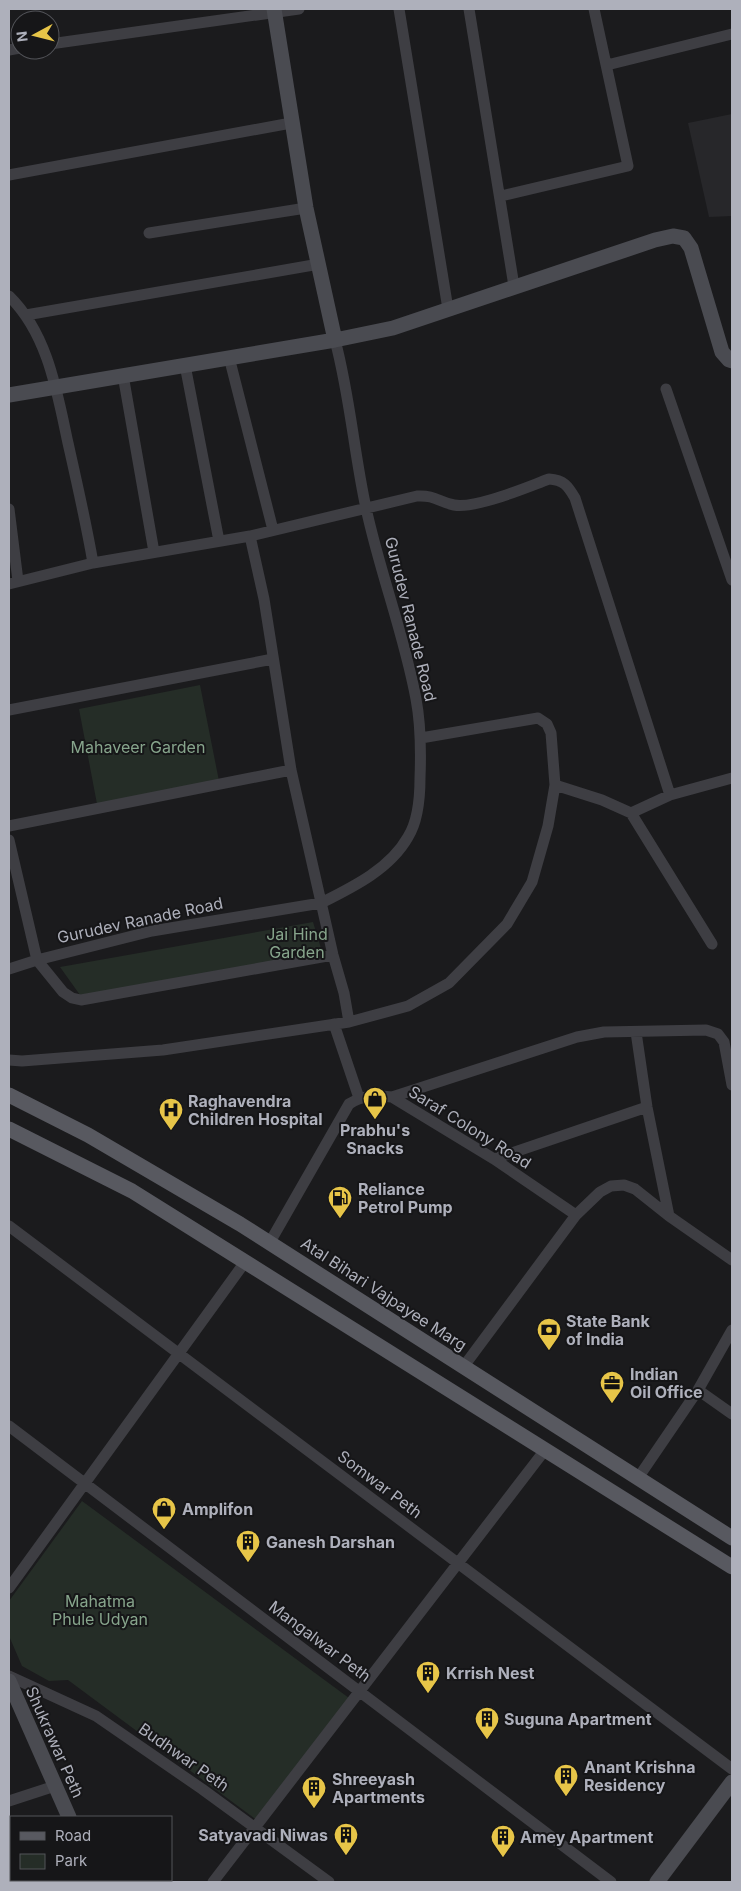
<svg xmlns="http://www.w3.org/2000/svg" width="741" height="1891" font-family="Inter,sans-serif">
  <rect width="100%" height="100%" fill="#1b1b1d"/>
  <path fill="#27272a" d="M732,114V216L709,217L688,123Z"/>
  <path fill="#252d27" d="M200,685L219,781L97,804L79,709Z
    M313,922L324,958L80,995L60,967Z
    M82,1501L349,1698L258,1821L68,1680L49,1681L22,1666L9,1636V1601Z"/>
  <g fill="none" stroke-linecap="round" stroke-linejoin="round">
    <path stroke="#3e3e43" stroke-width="11" d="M399,9L448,309
      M469,9L514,286
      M50,44L299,9
      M9,50L20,48
      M607,65L732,34
      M9,175L291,123
      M501,196L628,166L594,9
      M149,233L306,208
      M9,296C48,334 57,392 68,443C77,483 86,522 93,563
      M26,315L319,264
      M229,357L273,530
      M185,365L219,541
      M123,375L154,552
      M666,389L732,580
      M9,509L18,581
      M250,536L264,599L291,770L333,955L344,993L349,1022
      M9,584L93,563L250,536L417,496C435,495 439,502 454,505C476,509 527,487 549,479C564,480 568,486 575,498L670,795
      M9,710L273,659
      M555,785L602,800L631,813L712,944
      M631,813L670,795L732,778
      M9,826L291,770
      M9,840L37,960L63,992L72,998L81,1000L333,955
      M9,969L37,960L152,931L321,903C353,887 390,869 408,837C418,821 420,798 420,778C421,752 421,725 416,699C404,634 380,573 366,508C354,453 350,396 335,340
      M334,1024L359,1098
      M636,1032L647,1107L669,1216
      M9,1060L22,1061L163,1050L349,1022L408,1006L449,983L507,924L532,882L548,826L555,785L551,733L547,724L538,718L421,738
      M392,1097L577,1037L604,1032L706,1030L718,1034L724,1042L732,1085
      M494,1159L647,1107
      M9,1226L732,1769
      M270,1242L349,1104C363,1095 376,1095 392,1097L494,1159L576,1215
      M464,1366L576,1215L600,1192L611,1186L624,1185L635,1189L669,1216L732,1260
      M698,1390L732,1414
      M9,1426L611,1882
      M638,1478L698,1390L732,1330
      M9,1588L245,1262
      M9,1676L96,1716L202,1789L329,1882
      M9,1801L55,1786
      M213,1882L545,1450"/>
    <path stroke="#4a4b51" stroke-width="15" d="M274,9L306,208L335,340
      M9,395L335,340L393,328L655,240L673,236L684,238L691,248L722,352L729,360L732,361
      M9,1681L69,1817
      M97,1880L98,1882
      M657,1882L732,1782"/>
    <path stroke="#585960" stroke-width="15" d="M9,1095L88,1135L240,1224L732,1538
      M9,1129L132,1191L732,1567"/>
  </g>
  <defs>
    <symbol id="shop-pin" viewBox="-11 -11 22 30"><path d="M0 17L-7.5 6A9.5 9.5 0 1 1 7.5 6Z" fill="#e7c548" stroke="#161618"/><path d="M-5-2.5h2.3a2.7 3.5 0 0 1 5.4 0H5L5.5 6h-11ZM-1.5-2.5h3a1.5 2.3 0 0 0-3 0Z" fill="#111"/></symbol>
    <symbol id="hospital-pin" viewBox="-11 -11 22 30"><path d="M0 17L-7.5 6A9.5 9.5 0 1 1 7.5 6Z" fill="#e7c548" stroke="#161618"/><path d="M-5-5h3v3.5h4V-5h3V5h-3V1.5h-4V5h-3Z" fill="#111"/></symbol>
    <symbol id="fuel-pin" viewBox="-11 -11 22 30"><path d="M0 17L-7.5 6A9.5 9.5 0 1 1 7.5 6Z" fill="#e7c548" stroke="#161618"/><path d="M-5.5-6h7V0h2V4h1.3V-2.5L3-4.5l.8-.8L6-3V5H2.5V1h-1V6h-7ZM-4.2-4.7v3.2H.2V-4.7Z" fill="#111"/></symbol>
    <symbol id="bank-pin" viewBox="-11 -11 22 30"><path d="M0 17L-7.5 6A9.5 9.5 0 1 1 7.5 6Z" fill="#e7c548" stroke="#161618"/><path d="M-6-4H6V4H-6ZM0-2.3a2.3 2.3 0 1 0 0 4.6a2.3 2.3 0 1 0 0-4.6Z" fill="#111"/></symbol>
    <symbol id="office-pin" viewBox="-11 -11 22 30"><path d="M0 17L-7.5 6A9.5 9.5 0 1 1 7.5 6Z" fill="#e7c548" stroke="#161618"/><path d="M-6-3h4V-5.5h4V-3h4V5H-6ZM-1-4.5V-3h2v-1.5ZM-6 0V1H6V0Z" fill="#111"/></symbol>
    <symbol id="building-pin" viewBox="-11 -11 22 30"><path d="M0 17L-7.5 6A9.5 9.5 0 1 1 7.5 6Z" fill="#e7c548" stroke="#161618"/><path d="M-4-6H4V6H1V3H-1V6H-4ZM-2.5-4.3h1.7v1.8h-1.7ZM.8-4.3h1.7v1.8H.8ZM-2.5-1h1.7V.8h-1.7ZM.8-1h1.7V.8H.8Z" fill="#111"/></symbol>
  </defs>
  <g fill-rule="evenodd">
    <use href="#shop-pin" x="361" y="1085" width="28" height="38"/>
    <use href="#hospital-pin" x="157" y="1096" width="28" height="38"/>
    <use href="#fuel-pin" x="326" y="1184" width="28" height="38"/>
    <use href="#bank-pin" x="535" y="1316" width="28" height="38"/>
    <use href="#office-pin" x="598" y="1369" width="28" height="38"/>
    <use href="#shop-pin" x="150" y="1495" width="28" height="38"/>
    <use href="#building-pin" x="234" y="1528" width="28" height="38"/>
    <use href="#building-pin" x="414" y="1659" width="28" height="38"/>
    <use href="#building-pin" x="473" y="1705" width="28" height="38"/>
    <use href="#building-pin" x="552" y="1762" width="28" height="38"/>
    <use href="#building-pin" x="300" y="1774" width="28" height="38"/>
    <use href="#building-pin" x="332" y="1821" width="28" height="38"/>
    <use href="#building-pin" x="489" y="1823" width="28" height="38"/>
  </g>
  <g text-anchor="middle" stroke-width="4" stroke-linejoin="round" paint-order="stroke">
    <g font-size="16" fill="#aeb0bb" stroke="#161618">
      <text transform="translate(411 619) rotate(76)" y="6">Gurudev Ranade Road</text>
      <text transform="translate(140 920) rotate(-12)" y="6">Gurudev Ranade Road</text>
      <text transform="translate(470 1127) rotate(32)" y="6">Saraf Colony Road</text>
      <text transform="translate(384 1294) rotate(33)" y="6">Atal Bihari Vajpayee Marg</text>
      <text transform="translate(380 1484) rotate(37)" y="6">Somwar Peth</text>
      <text transform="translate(320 1641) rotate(37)" y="6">Mangalwar Peth</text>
      <text transform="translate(55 1742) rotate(66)" y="6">Shukrawar Peth</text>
      <text transform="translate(184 1757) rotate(35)" y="6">Budhwar Peth</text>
    </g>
    <g font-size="16" fill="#87a58c" stroke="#161618">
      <text x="138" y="753">Mahaveer Garden</text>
      <text x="297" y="940">Jai Hind<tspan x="297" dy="18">Garden</tspan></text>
      <text x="100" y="1607">Mahatma<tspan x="100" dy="18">Phule Udyan</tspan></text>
    </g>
    <g font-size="16" font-weight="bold" fill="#aeb0bb" stroke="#161618" text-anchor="start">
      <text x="188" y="1107">Raghavendra<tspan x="188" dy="18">Children Hospital</tspan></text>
      <text x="375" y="1136" text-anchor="middle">Prabhu's<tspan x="375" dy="18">Snacks</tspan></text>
      <text x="358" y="1195">Reliance<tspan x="358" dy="18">Petrol Pump</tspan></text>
      <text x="566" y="1327">State Bank<tspan x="566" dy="18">of India</tspan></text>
      <text x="630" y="1380">Indian<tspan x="630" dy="18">Oil Office</tspan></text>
      <text x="182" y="1515">Amplifon</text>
      <text x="266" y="1548">Ganesh Darshan</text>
      <text x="446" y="1679">Krrish Nest</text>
      <text x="504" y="1725">Suguna Apartment</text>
      <text x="584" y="1773">Anant Krishna<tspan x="584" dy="18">Residency</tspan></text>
      <text x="332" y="1785">Shreeyash<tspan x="332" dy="18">Apartments</tspan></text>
      <text x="328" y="1841" text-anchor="end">Satyavadi Niwas</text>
      <text x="520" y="1843">Amey Apartment</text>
    </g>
  </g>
  <rect width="741" height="1891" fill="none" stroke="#aeb0bb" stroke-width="20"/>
  <rect x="10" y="1816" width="162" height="65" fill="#161618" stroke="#535459"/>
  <rect x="20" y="1832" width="25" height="8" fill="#585960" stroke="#535459"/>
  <text x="55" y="1841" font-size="15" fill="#aeb0bb">Road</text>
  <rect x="20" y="1854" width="25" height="15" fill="#252d27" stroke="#535459"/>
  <text x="55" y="1866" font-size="15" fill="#aeb0bb">Park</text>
  <g transform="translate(35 35) rotate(263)"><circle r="24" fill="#161618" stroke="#535459"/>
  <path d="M0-4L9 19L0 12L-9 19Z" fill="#e7c548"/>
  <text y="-8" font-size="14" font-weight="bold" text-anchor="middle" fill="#aeb0bb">N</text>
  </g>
</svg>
